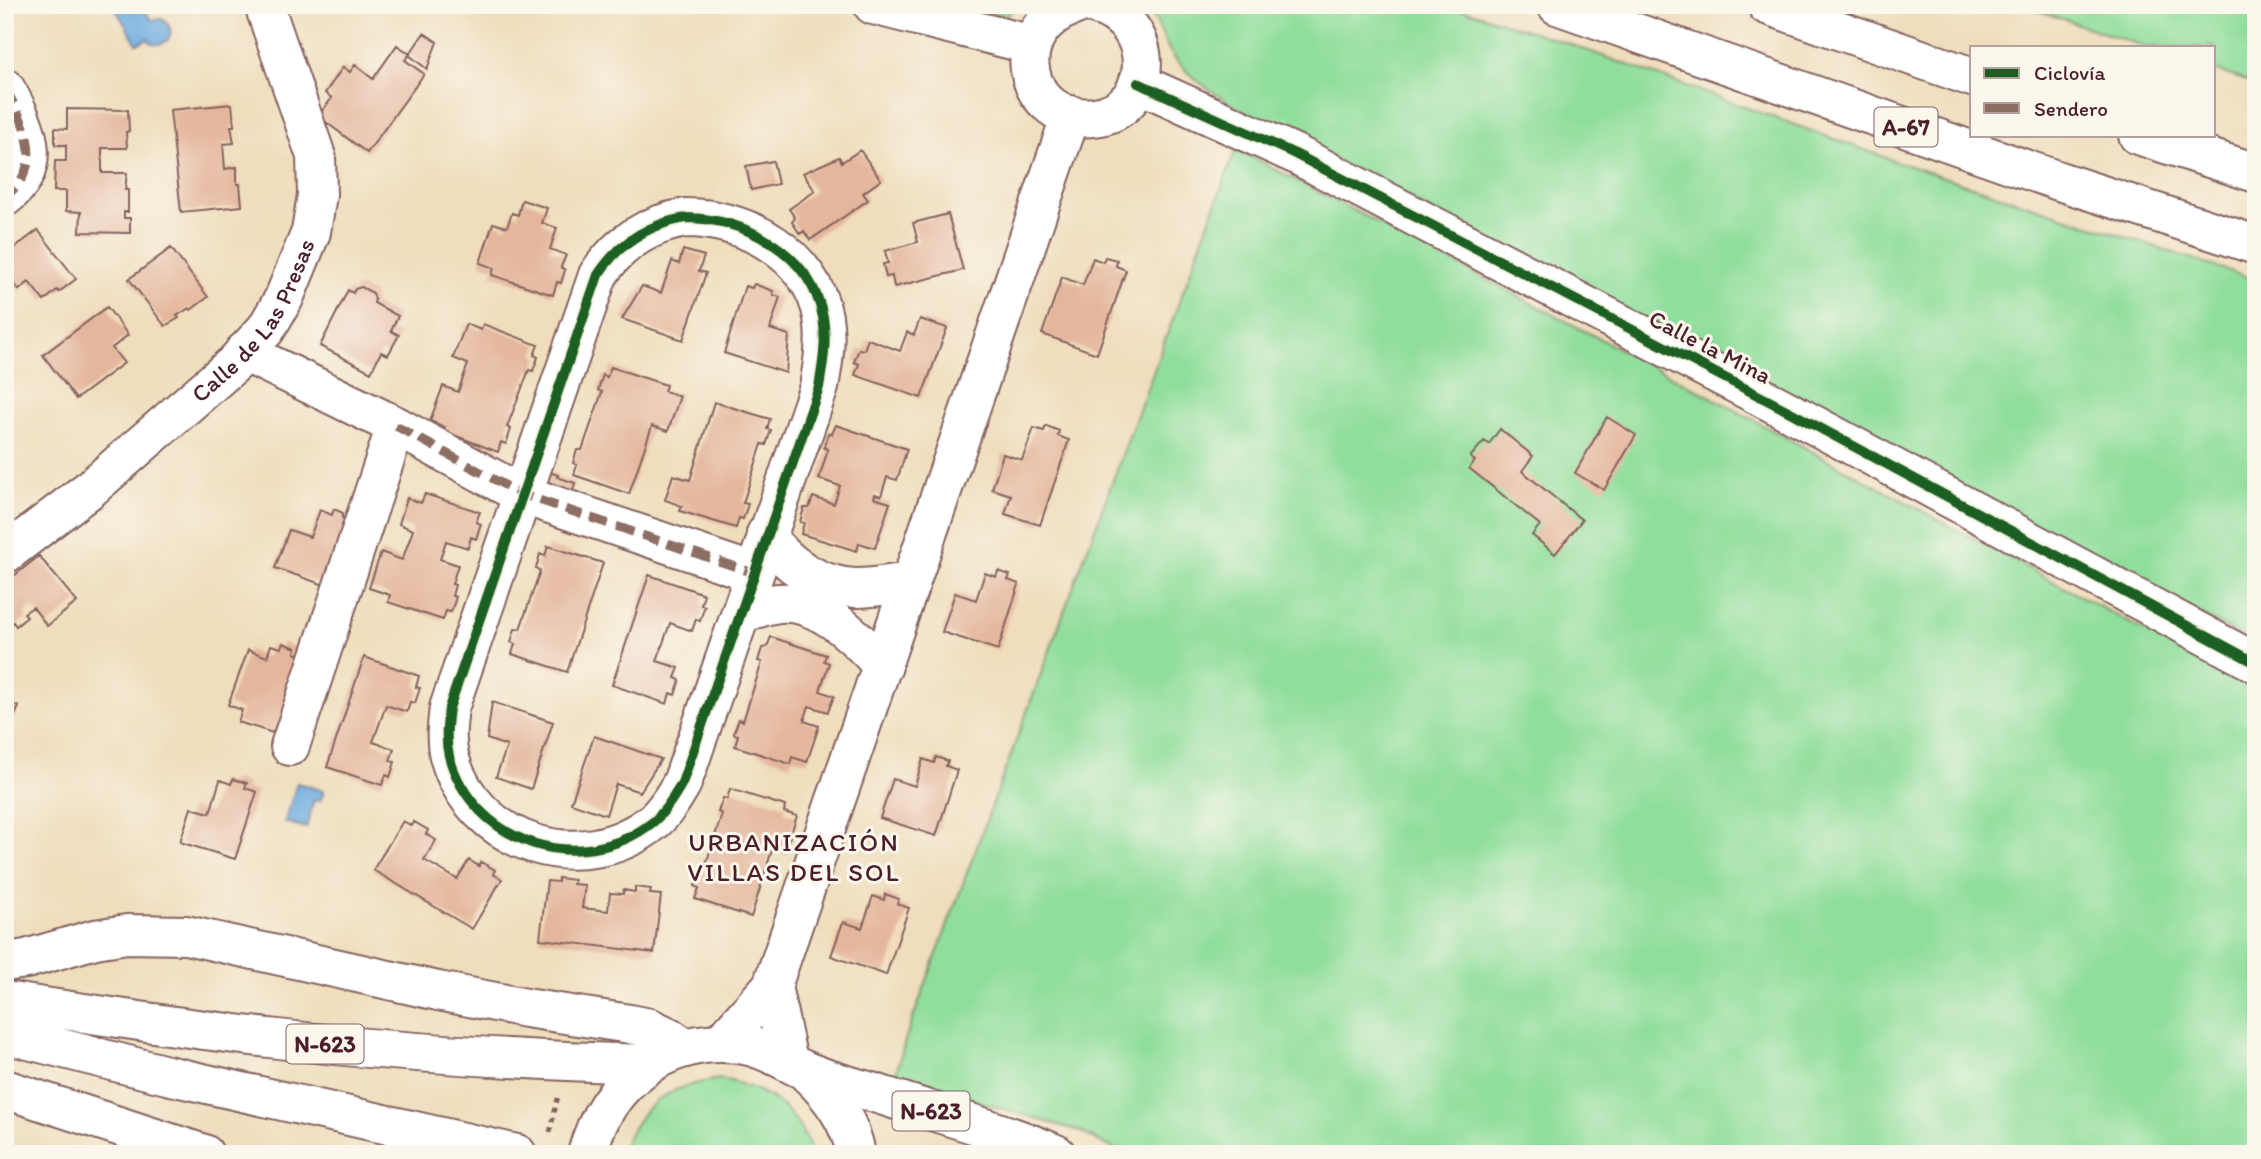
<svg xmlns="http://www.w3.org/2000/svg" width="2261" height="1159" font-family="Itim,sans-serif">
  <rect width="100%" height="100%" fill="#fbf7ec"/>
  <filter id="ink" filterUnits="userSpaceOnUse"><feTurbulence type="fractalNoise" baseFrequency=".0143" numOctaves="2"/><feDisplacementMap in="SourceGraphic" scale="14" xChannelSelector="R" yChannelSelector="G"/><feConvolveMatrix kernelMatrix="1 2 1 2 8 2 1 2 1" color-interpolation-filters="sRGB"/></filter>
  <filter id="wash" filterUnits="userSpaceOnUse"><feTurbulence type="fractalNoise" baseFrequency=".00686" numOctaves="4" result="noise"/><feDisplacementMap in="SourceGraphic" scale="28" xChannelSelector="R" yChannelSelector="G"/><feGaussianBlur stdDeviation="1.57" result="paint"/><feColorMatrix in="noise" values="0 0 0 0 0 0 0 0 0 0 0 0 0 0 0 0 0 1.4 0 .05"/><feComposite in="paint" operator="in"/></filter>
  <g filter="url(#wash)">
    <rect width="100%" height="100%" fill="#efddbc"/>
    <path fill="#90de9b" stroke="#6d7e63" stroke-width="2" d="M956,5H1019L1006,16Z
      M1147,5H1449L1561,41L1898,162L2256,280V644L1249,115C1222,97 1190,81 1172,54C1161,39 1160,22 1147,5Z
      M2021,5H2256V84L2214,70V47H2146Z
      M1236,149L1696,389L2256,691V1154H1124L1079,1131L895,1077L906,1037Z
      M722,1079C769,1090 796,1107 812,1154H621C639,1102 671,1085 722,1079Z"/>
    <path fill="#6baade" stroke="#5a6484" stroke-width="2" d="M113,5H142L151,20L161,19C173,25 174,39 161,44L152,43L147,39L137,44Z
      M297,783L324,791L320,801L314,800L306,828L285,822Z"/>
    <g id="blocks">
      <path fill="#e4b69c" d="M424,33L437,42L427,69L409,55Z
        M397,45L410,54L405,60L424,74L367,153L318,116L332,98L325,93L343,67L350,72L355,65L373,79Z
        M232,104L234,126H231L234,143L223,144L225,169L237,167V184H240L242,206L181,212L170,110Z
        M67,109L128,110L129,131L126,132L127,148H102V173H127L125,190H128V212H124V218H130V233L80,232L81,212L66,211V191H54L55,161H66V145H55V128L67,129Z
        M860,150L881,180L863,193L868,200L810,240L804,231L800,234L792,222L795,218L789,209L815,191L803,173L839,157L842,162Z
        M773,161L778,184L751,190L746,166Z
        M522,200L547,208L542,223L557,228L550,249L566,255L561,267L565,270L561,283L557,282L553,295L492,275L494,268L480,263L493,223L507,227L512,213L518,215Z
        M948,214L963,270L894,287L892,276L886,277L883,264L888,263L885,251L918,242L913,223Z
        M38,230L76,279L59,292L57,290L44,301L29,282L19,290L5,273V255Z
        M171,248L208,297L191,310L189,308L177,316L179,318L165,326L129,279Z
        M683,250L704,256L699,271L706,273L683,340L622,319L642,286L661,293L672,261L679,264Z
        M1105,257L1117,260L1116,266L1126,270L1097,354L1042,334L1062,277L1083,285L1093,258L1103,262Z
        M754,284L773,291V295L780,297L770,329L789,335L786,373L724,353L745,286L752,288Z
        M361,287L373,293L375,299L374,303L398,316L391,331L399,335L388,355L381,352L371,372L320,346L348,290L353,293L355,289Z
        M107,307L128,335L112,348L124,363L76,399L43,355Z
        M920,319L947,328L921,398L855,375L859,364L854,362L859,349L864,350L868,339L900,351L907,332L914,335Z
        M466,324L481,330L483,324L538,345L534,355L538,357L533,371L529,370L507,427L511,429L506,444L501,442L498,452L443,431L445,427L430,421L443,386L458,392L468,364L453,358Z
        M611,367L666,385L664,391L680,396L668,431L652,426L629,494L574,475L577,465L573,463L577,450H582L602,392L598,390L603,375L607,377Z
        M714,402L770,419L767,429L771,430L766,445L762,444L743,503L748,504L743,519L739,518L736,528L680,511L682,506L665,500L673,475L690,480Z
        M1607,417L1636,435L1604,490L1575,473Z
        M836,425L907,449L897,480L887,477L881,496L875,494L874,498L890,503L875,548L859,543L857,551L801,534L804,523L800,522L804,508H809L813,497L834,504L840,486L819,479L828,449L824,448L828,433L832,434Z
        M1046,426L1059,431L1058,436L1069,440L1040,525L1005,514L1011,495L992,489L1003,454L1022,460L1034,428L1044,431Z
        M1500,429L1533,456L1522,471L1582,520L1555,554L1532,535L1540,525L1469,468L1475,461L1470,457L1484,441L1489,444Z
        M544,470L558,475L557,477L575,483L570,500L537,489Z
        M425,494L480,512L476,522L481,524L480,526L476,539L471,537L468,548L446,541L440,559L458,565L452,584L455,585L452,596L456,597L451,612L446,611L443,620L388,602L390,595L369,588L381,552L402,560L413,530L399,524L407,498L421,503Z
        M334,509L343,513L342,518L353,522L330,587L275,568L289,530L310,537L320,510L332,515Z
        M548,546L603,563L567,672L512,654L515,644L511,642L515,629H520L540,571L536,568L540,554L545,556Z
        M39,556L77,602L47,626L33,607L24,613L27,617L16,626L13,622L5,628V583Z
        M998,571L1010,575L1008,580L1019,584L998,650L942,632L955,593L976,600L985,573L996,577Z
        M649,575L704,594L701,605L705,606L704,608L700,621L696,619L692,631L670,623L657,661L679,668L675,678L680,680L675,695L670,693L667,704L612,685Z
        M771,637L826,655L824,661L829,663L820,691L834,696L828,712L809,706L804,721L819,726L807,762L792,757L790,764L735,746L738,735L734,734V732L739,719L743,721L762,662L758,661L762,648L767,647Z
        M283,643L296,648L295,653L307,657L284,724L277,722L273,733L238,722L242,710L228,705L248,650L267,657L271,645L281,648Z
        M364,657L419,676L416,687L420,688L415,703L410,702L407,712L386,705L373,742L394,749L390,761L395,762L390,777L386,775L382,785L327,767Z
        M5,701L19,707L5,735Z
        M492,702L553,722L531,789L496,777L507,746L487,739Z
        M594,736L661,759L640,792L616,784L606,815L571,803Z
        M936,757L948,761L946,766L957,770L936,836L880,818L893,779L915,786L923,759L934,763Z
        M233,779L247,783L245,788L257,792L235,859L180,842L191,808L210,813L220,780L231,784Z
        M730,789L785,806L784,812L797,816L785,851L773,847L751,917L695,899L699,888L695,886L699,872L703,873L722,814L718,812L723,798L727,799Z
        M403,821L412,826L414,822L428,830L426,834L436,840L424,860L457,879L469,860L479,866L481,862L495,870L493,874L502,879L472,929L373,870Z
        M558,878L574,880L573,884L585,885L582,908L608,911L610,893L623,894V890L635,892V887L651,889L650,894L661,895L654,953L540,939L547,881L558,882Z
        M885,894L899,899L897,904L909,908L886,975L831,956L843,922L862,928L873,896L884,900Z"/>
    </g>
  </g>
  <g filter="url(#ink)">
    <use href="#blocks" fill-opacity="0" stroke="#84625e" stroke-width="2"/>
    <g fill="none" stroke-linecap="round" stroke-linejoin="round">
      <defs>
        <g id="minor">
          <path d="M873,5L1032,45"/>
          <path d="M1076,5C1000,29 1025,125 1094,117C1156,110 1159,23 1096,5"/>
          <path d="M1138,83L1295,154L1792,413L2256,663"/>
          <path d="M5,88C26,125 46,165 5,197"/>
          <path d="M686,218C746,218 811,254 823,317C827,341 823,364 819,387L682,783C674,797 665,812 653,822C581,879 473,844 449,756C445,740 447,724 449,708L598,275C619,243 648,224 686,218Z"/>
          <path d="M244,352L396,426L290,746"/>
          <path d="M396,426L521,494L754,573"/>
          <path d="M766,534C785,565 820,587 856,588C874,588 893,584 910,582"/>
          <path id="s1" d="M5,554L90,489L235,363L266,329L284,298L311,232L317,195L316,156L264,5"/>
          <path d="M742,614C753,610 766,604 779,603C820,599 858,639 883,666"/>
          <path d="M5,962L26,959L95,939L127,934L186,935L438,991L526,1008L630,1024L650,1028L669,1037L685,1048"/>
          <path d="M772,986L1071,115"/>
          <path d="M721,1043L772,986L788,1061"/>
        </g>
        <path id="highway" d="M1557,5L2059,181L2256,245
          M1767,5L1972,77
          M2138,135L2256,173
          M5,1001C96,1015 187,1029 278,1039C401,1053 524,1060 648,1064
          M5,1034L167,1075L517,1154
          M806,1072C830,1094 850,1120 856,1154
          M5,1089L204,1154
          M587,1154C606,1081 668,1033 745,1045C767,1049 784,1061 804,1070C826,1080 851,1086 875,1093C935,1113 997,1129 1056,1154"/>
      </defs>
      <use href="#minor" stroke="#84625e" stroke-width="42"/>
      <use href="#highway" stroke="#84625e" stroke-width="42"/>
      <path stroke="#84625e" stroke-width="4.5" stroke-dasharray="5 5" stroke-linecap="butt" d="M550,1132L558,1097"/>
      <use href="#minor" stroke="#fff" stroke-width="38"/>
      <use href="#highway" stroke="#fff" stroke-width="38"/>
      <path stroke="#8d6e63" stroke-width="9" stroke-dasharray="18 9" stroke-linecap="butt" d="M5,88C26,125 46,165 5,197
        M396,426L521,494L754,573"/>
      <defs>
        <path id="cycleway" d="M1138,83L1295,154L1792,413L2256,663
          M686,218C746,218 811,254 823,317C827,341 823,364 819,387L682,783C674,797 665,812 653,822C581,879 473,844 449,756C445,740 447,724 449,708L598,275C619,243 648,224 686,218Z"/>
      </defs>
      <use href="#cycleway" stroke="#fbf7ec" stroke-width="15"/>
      <use href="#cycleway" stroke="#1b5e20" stroke-width="10"/>
    </g>
  </g>
  <g text-anchor="middle" stroke-width="6" stroke-linejoin="round" paint-order="stroke">
    <g fill="#fbf7ec" stroke="#7f6065" stroke-width="2">
      <rect x="1874.5" y="107.5" width="63" height="39" rx="5"/>
      <rect x="286.5" y="1024.5" width="77" height="39" rx="5"/>
      <rect x="892.5" y="1091.5" width="77" height="39" rx="5"/>
    </g>
    <g font-size="23" font-weight="bold" fill="#4a1f2b">
      <text x="1906" y="135">A-67</text>
      <text x="325" y="1052">N-623</text>
      <text x="931" y="1119">N-623</text>
    </g>
    <g font-size="24" fill="#4a1f2b" stroke="#fbf7ec">
      <text dy="8" stroke="none"><textPath href="#s1" startOffset="345">Calle de Las Presas</textPath></text>
      <text transform="translate(1710 347) rotate(27)" y="8">Calle la Mina</text>
    </g>
    <g font-size="26" letter-spacing="2" fill="#4a1f2b" stroke="#fbf7ec">
      <text x="794" y="851">URBANIZACIÓN<tspan x="794" dy="30">VILLAS DEL SOL</tspan></text>
    </g>
  </g>
  <rect width="2261" height="1159" fill="none" stroke="#fbf7ec" stroke-width="28"/>
  <rect x="1970" y="46" width="245" height="91" fill="#fbf7ec" stroke="#b4a19f" stroke-width="2"/>
  <rect x="1984" y="68" width="35" height="10" fill="#1b5e20" stroke="#b4a19f" stroke-width="2"/>
  <text x="2034" y="80" font-size="21" fill="#4a1f2b">Ciclovía</text>
  <rect x="1984" y="103" width="35" height="10" fill="#8d6e63" stroke="#b4a19f" stroke-width="2"/>
  <text x="2034" y="116" font-size="21" fill="#4a1f2b">Sendero</text>
</svg>
